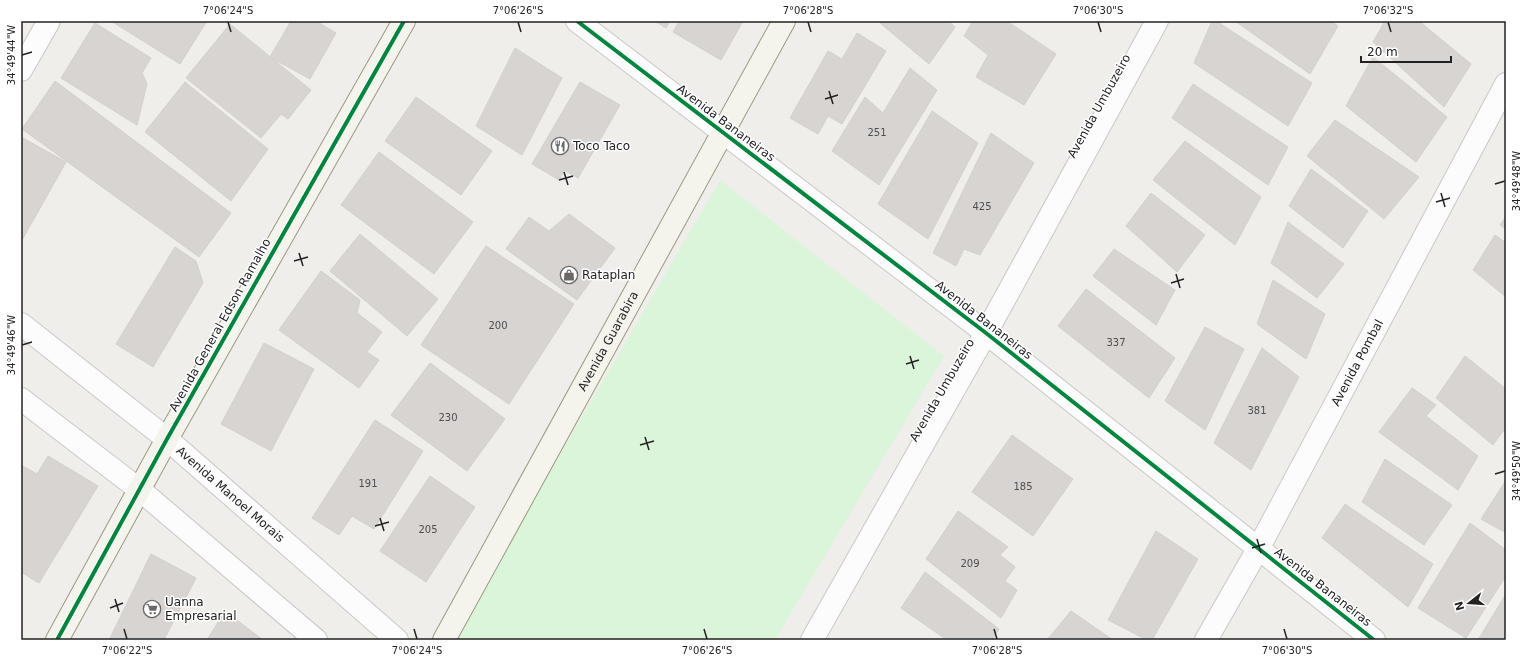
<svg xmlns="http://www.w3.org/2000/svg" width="1527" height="661" font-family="'DejaVu Sans',sans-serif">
  <rect width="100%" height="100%" fill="#f0eeeb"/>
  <path fill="#daf5da" d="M720,180L944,356L775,640H452Z"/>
  <path fill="#d7d4d2" stroke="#d3d0cc" d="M111,21H207L180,64Z
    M291,21H316L336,33L310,79L270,57Z
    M655,21H670L666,28Z
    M679,21H743L721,60L673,32Z
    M882,21H948L955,27L929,64L880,23Z
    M973,21H1007L1056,54L1024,105L976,77L988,55L964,36Z
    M1212,21H1216L1312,83L1288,126L1194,63Z
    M1235,21H1330L1338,26L1310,74Z
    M1385,21H1419L1471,64L1444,107L1373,42Z
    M95,23L151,58L142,73L147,84L137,125L61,78Z
    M230,24L311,90L288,119L281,114L261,138L186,78Z
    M857,33L886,51L842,124L828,116L818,134L790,118L828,51L842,59Z
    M515,48L562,78L522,155L476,126Z
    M1373,57L1447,117L1416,162L1346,106Z
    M910,68L937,90L879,185L832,151L865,97L883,113Z
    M55,81L231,213L199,257L22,129Z
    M185,82L268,149L231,201L145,132Z
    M580,82L620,105L578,178L564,170L559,180L532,164Z
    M1193,84L1288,147L1268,185L1172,118Z
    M416,97L492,151L461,195L385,141Z
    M932,111L978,143L928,239L878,204Z
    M1335,120L1419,177L1384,219L1307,156Z
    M991,133L1034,163L980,255L964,249L956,266L933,253Z
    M23,138L66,162L21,242V141Z
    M1185,141L1261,197L1235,245L1153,180Z
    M379,152L473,222L434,274L341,205Z
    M1311,169L1368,211L1343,248L1289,206Z
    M1151,193L1205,235L1177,272L1126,226Z
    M569,214L615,248L577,300L506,249L529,217L549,231Z
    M1506,216V229L1500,225Z
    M1288,222L1344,264L1317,298L1271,263Z
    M360,234L438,299L407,336L330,271Z
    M1495,235L1506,243V297L1473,270Z
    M486,246L574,304L509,404L421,345Z
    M175,247L196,261L203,283L153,367L116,344Z
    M1114,249L1175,290L1156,325L1093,276Z
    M321,271L360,300L357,313L382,332L367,352L379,360L359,388L279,330Z
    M1273,280L1325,314L1306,359L1257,324Z
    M1086,289L1175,358L1149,398L1058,326Z
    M1205,327L1244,349L1205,430L1165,401Z
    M264,343L314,369L271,451L221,424Z
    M1262,348L1299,377L1251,470L1214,443Z
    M1465,356L1506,389V427L1493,445L1436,398Z
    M430,363L505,419L467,471L391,415Z
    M1412,388L1436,405L1426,416L1478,456L1458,490L1379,432Z
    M375,420L423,451L374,529L352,516L339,535L312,518Z
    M1012,435L1073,479L1033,536L972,492Z
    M48,456L98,486L39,583L21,572V465L37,474Z
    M1385,459L1452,505L1424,545L1362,502Z
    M430,476L475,507L426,582L380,551Z
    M1506,480V533L1481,519Z
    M1345,504L1433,564L1408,607L1322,538Z
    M958,511L1008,547L1000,555L1015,567L1005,581L1017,590L1001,618L926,559Z
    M1470,523L1506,550V576L1466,638L1418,608Z
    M1156,531L1198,559L1152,640H1147L1108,620Z
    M151,554L196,578L164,640H109Z
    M925,572L999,629L992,640H947L901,608Z
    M1506,594V640H1478Z
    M225,611L263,640H207Z
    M1071,611L1113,640H1047Z"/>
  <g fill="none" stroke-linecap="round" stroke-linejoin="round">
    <defs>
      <g id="minor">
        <path d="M577,21L986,333L1374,640"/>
        <path d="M21,70L49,21"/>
        <path id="s1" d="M21,324L167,439L397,640"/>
        <path d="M21,399L140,490L316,640"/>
        <path d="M812,640L986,333L1157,21"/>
        <path id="s2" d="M1206,640L1258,549L1506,84"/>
      </g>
      <g id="secondary">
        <path d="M57,640L167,439L404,21"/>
        <path id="s3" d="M444,640L784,21"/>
      </g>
    </defs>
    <use href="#minor" stroke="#c9c8c7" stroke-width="24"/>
    <use href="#secondary" stroke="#999a82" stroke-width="24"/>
    <use href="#minor" stroke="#fdfcfc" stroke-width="22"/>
    <use href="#secondary" stroke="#f4f4ed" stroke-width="22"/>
    <defs>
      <path id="cycleway" d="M577,21L986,333L1374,640
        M57,640L167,439L404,21"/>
    </defs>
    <use href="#cycleway" stroke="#fff" stroke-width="6"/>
    <use href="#cycleway" stroke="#00873e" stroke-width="4"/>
  </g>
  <path fill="none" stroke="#222" stroke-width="1.5" d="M228,22L231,32M518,22L521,32M808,22L811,32M1098,22L1101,32M1388,22L1391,32M22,55L32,52M829,91L833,104M825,99L838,95M564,172L568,185M559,180L573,176M1495,184L1505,181M1441,193L1445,207M1436,202L1450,198M299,253L303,266M294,261L308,257M1176,274L1180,288M1171,283L1184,279M22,345L32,342M910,356L914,369M906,364L919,360M645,437L649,450M640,445L654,441M1495,474L1505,471M380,518L384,531M375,526L389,522M1257,539L1261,553M1252,548L1265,544M115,599L119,612M110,608L123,603M124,629L127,639M414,629L417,639M704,629L707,639M994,629L997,639M1284,629L1287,639"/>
  <defs>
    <symbol id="restaurant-ring" viewBox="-11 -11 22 22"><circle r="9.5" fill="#fff" stroke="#6a6968" stroke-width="1.5"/><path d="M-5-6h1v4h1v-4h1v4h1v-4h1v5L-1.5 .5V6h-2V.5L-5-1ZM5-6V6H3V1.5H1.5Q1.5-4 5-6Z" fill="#6a6968"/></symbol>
    <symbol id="shop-ring" viewBox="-11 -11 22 22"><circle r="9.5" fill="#fff" stroke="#6a6968" stroke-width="1.5"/><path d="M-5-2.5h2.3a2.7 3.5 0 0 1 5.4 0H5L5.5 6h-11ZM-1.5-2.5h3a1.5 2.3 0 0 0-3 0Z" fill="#6a6968"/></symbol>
    <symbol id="supermarket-ring" viewBox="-11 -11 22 22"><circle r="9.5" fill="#fff" stroke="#6a6968" stroke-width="1.5"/><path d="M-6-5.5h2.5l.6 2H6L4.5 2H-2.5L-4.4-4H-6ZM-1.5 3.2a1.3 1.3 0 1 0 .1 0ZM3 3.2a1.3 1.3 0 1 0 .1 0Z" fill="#6a6968"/></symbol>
  </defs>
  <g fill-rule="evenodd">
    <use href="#restaurant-ring" x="550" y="136" width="20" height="20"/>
    <use href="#shop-ring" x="559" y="265" width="20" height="20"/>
    <use href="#supermarket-ring" x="142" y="599" width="20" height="20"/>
  </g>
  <g text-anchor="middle" stroke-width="3" stroke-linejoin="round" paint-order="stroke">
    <g font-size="10" fill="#4f4e4e">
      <text x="877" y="136">251</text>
      <text x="982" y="210">425</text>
      <text x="498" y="329">200</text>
      <text x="1116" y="346">337</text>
      <text x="1257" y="414">381</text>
      <text x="448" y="421">230</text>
      <text x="368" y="487">191</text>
      <text x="1023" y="490">185</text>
      <text x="428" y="533">205</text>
      <text x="970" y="567">209</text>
    </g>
    <g font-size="12" fill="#222" stroke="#fff">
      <text transform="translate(1099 106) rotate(-61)" y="4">Avenida Umbuzeiro</text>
      <text transform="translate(726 123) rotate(37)" y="4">Avenida Bananeiras</text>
      <text transform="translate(984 320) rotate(38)" y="4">Avenida Bananeiras</text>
      <text transform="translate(220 325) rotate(-61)" y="4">Avenida General Edson Ramalho</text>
      <text dy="4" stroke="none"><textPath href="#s3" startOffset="341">Avenida Guarabira</textPath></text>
      <text dy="4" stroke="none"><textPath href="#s2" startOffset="316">Avenida Pombal</textPath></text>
      <text transform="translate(942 390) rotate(-60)" y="4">Avenida Umbuzeiro</text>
      <text dy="4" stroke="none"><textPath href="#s1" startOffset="270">Avenida Manoel Morais</textPath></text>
      <text transform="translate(1323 587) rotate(38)" y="4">Avenida Bananeiras</text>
    </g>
    <g font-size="12" fill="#222" stroke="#fff" text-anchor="start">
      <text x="573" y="150">Toco Taco</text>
      <text x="582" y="279">Rataplan</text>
      <text x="165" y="606">Uanna<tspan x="165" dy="14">Empresarial</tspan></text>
    </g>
  </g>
  <rect width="1527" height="661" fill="none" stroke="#ffffff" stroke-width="44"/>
  <g transform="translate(1469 603) rotate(253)" stroke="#ffffff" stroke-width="3" paint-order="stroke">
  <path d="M0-3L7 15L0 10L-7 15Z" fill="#222222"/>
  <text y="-6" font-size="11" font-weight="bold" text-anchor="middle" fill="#222222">N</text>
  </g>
  <path d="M1361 56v6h90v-6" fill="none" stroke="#222222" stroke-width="2"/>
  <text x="1367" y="56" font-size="12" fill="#222222" stroke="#ffffff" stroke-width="3" paint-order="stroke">20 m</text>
  <rect x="22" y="22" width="1483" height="617" fill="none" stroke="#222" stroke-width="1.5"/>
  <g font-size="10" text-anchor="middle" fill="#222">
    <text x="228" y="14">7°06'24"S</text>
    <text x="518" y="14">7°06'26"S</text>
    <text x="808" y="14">7°06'28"S</text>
    <text x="1098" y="14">7°06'30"S</text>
    <text x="1388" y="14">7°06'32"S</text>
    <text transform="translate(11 55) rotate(-90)" y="4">34°49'44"W</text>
    <text transform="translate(1516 181) rotate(-90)" y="4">34°49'48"W</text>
    <text transform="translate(11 345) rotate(-90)" y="4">34°49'46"W</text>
    <text transform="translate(1516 471) rotate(-90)" y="4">34°49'50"W</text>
    <text x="127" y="654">7°06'22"S</text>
    <text x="417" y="654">7°06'24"S</text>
    <text x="707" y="654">7°06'26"S</text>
    <text x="997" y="654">7°06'28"S</text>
    <text x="1287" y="654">7°06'30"S</text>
  </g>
</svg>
